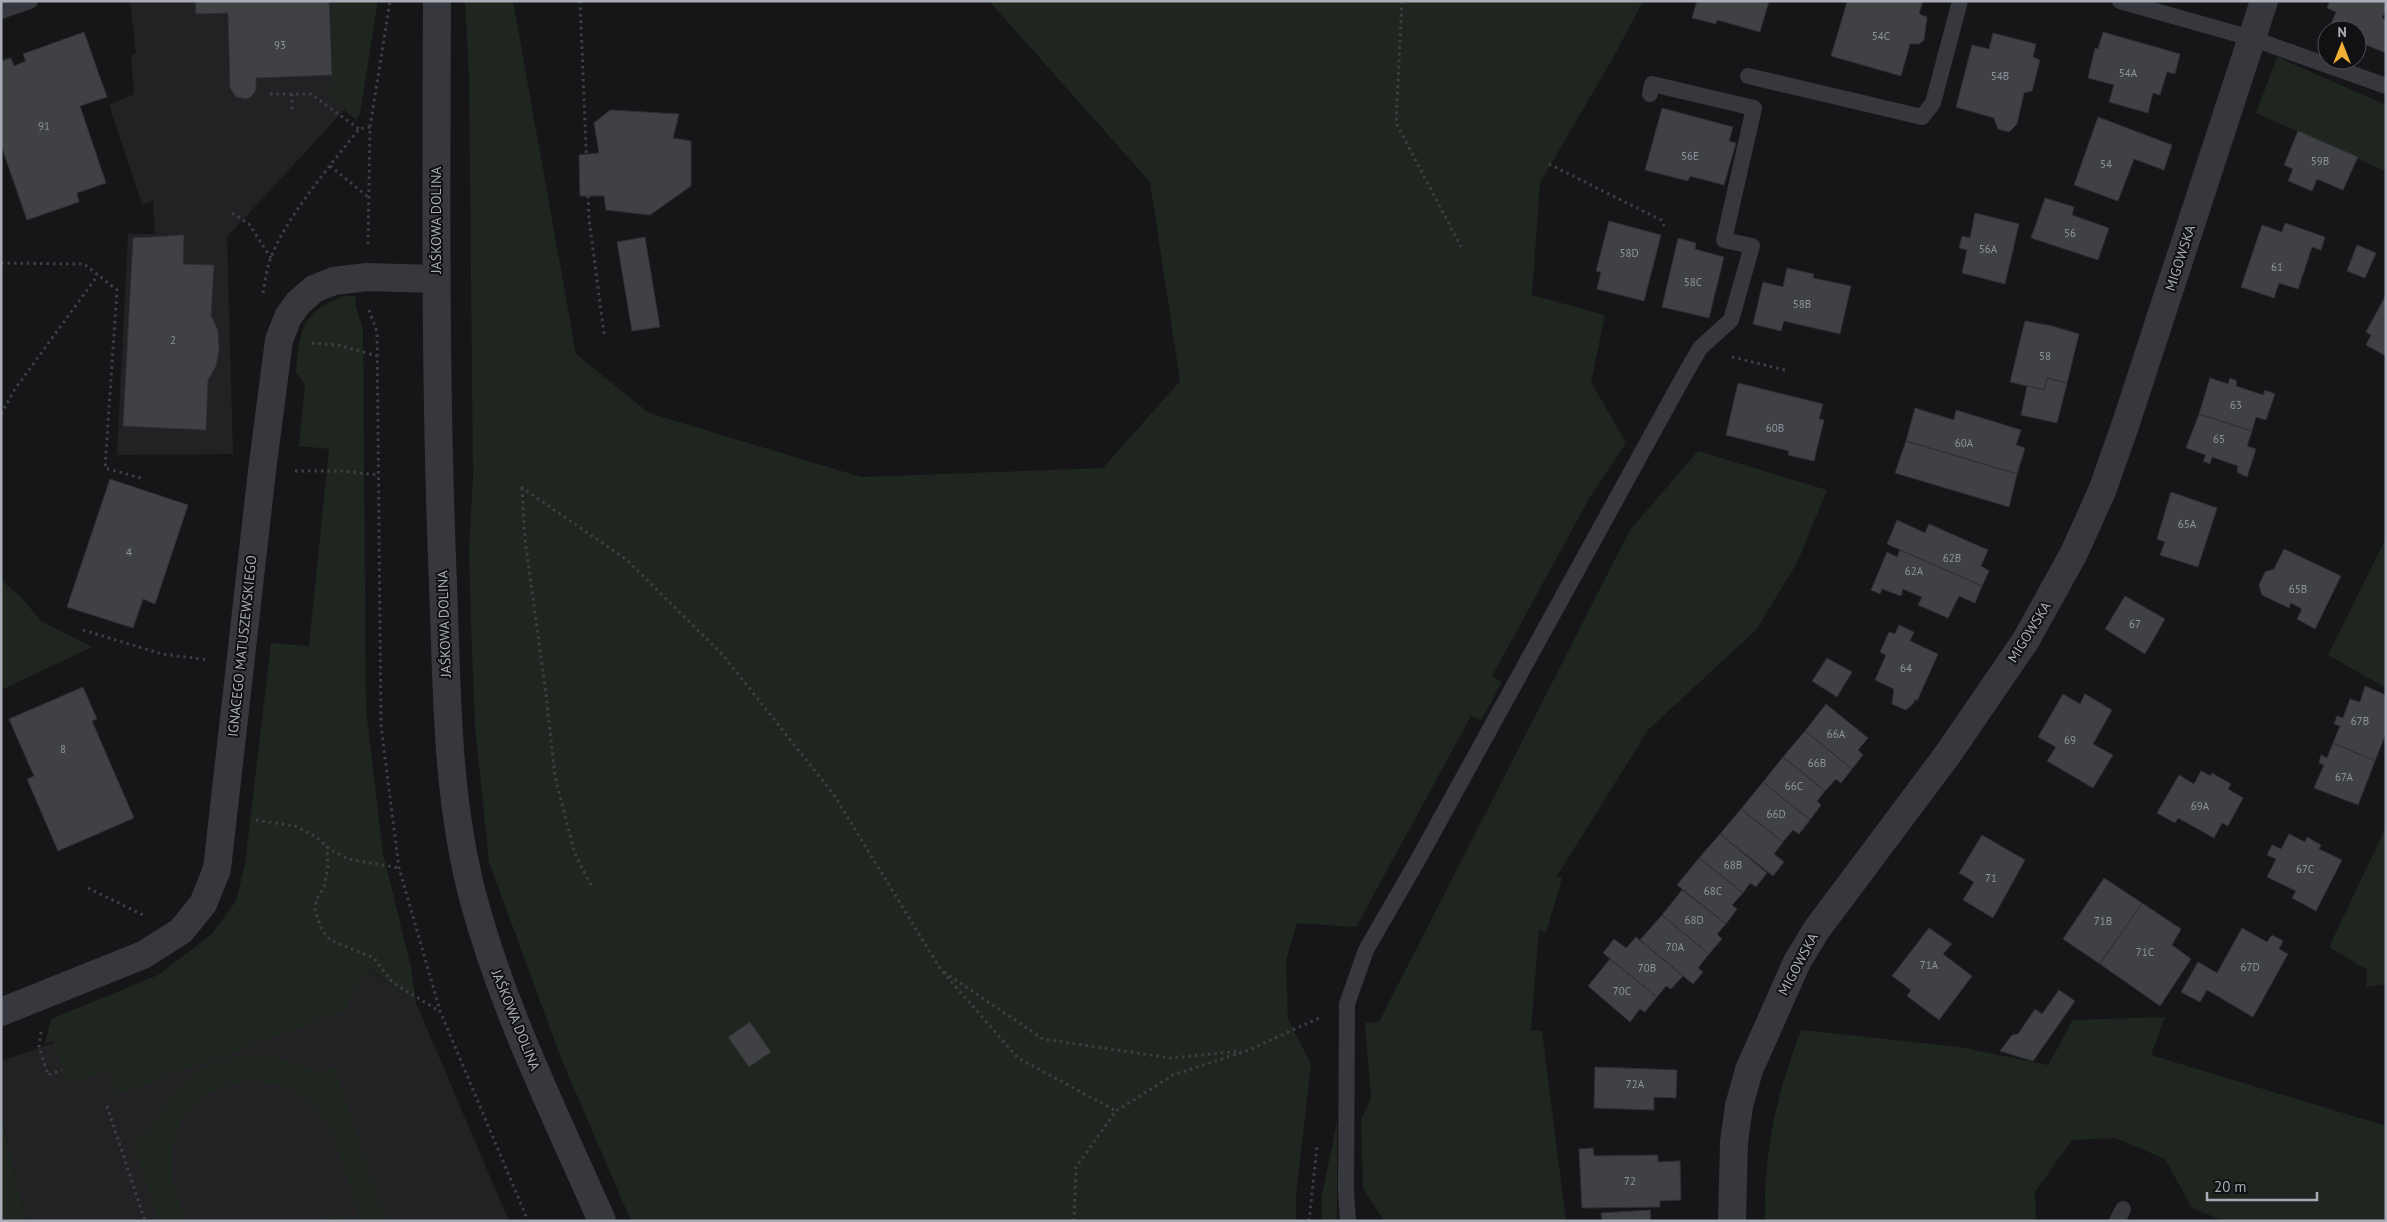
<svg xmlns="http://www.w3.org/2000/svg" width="2387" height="1222" font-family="'PT Sans',sans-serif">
  <rect width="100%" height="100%" fill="#161618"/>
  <path fill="#222225" d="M130,1H357V96L227,237L233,454L117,455L128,234H155L153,201L142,204L109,105L134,94L131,56L136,54Z
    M336,945L416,1003L509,1221H26L1,1114V1061Z"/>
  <path fill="#1e261f" d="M331,1H378L360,113L356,120L323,92L333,84Z
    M465,1H513L576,354L649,413L861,477L1103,468L1180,381L1150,182L989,1H1643L1613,58L1540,183L1532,295L1605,315L1591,382L1626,443L1590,497L1492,676L1502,682L1481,720L1471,716L1356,927L1297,923L1286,960L1288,1019L1311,1064L1296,1195V1221H631L561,1058L489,862L475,726L471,626L469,549L473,477L469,75Z
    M2277,57L2386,105V164L2383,170L2256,113Z
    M344,296H355L356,307L363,329L366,709L383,853L411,967L416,1003L370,969L350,995L345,1011L117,1095L107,1070L66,1084L54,1041L45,1044L51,1019L158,975L211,935L236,901L245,864L271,643L309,646L329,449L299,446L305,384L296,373C299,331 301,311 344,296Z
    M1698,451L1827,490L1797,563L1756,630L1648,730L1557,876L1562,878L1546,933L1539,930L1531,1030L1542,1031L1566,1221H1384L1363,1188L1361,1119L1371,1099L1365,1023L1379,1022L1630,530Z
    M2386,538V688L2328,655Z
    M1,580L21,597L41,621L92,647L1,690Z
    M2386,827V984L2366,987L2367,970L2329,947Z
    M2165,1017L2151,1055L2386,1126V1221H2224L2192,1208L2165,1159L2115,1138L2072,1140L2035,1192L2036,1221H1765C1763,1152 1777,1093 1801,1030L1960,1047L2048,1065L2073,1020Z
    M251,1055C274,1057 299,1060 318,1075L335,1067L387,1221H360C349,1188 340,1137 318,1111C277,1062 187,1077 173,1143C167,1171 176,1194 185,1221H158L132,1136L150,1132C174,1084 195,1060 251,1055Z
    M1,1114L26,1221H1Z
    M1337,1122V1221H1322V1195Z
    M344,1213L346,1221H317Z"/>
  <path fill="#404145" stroke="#303034" d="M195,1H329L332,75L256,78V90L251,97L246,99L236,97L230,88L228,13L196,14Z
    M1697,1H1769L1760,32L1717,20L1716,24L1692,18Z
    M1844,1H1923L1919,14L1927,17L1924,40L1919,44H1910L1901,76L1831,56L1847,2Z
    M2330,1H2386V9L2382,18L2386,20V53L2357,41V30L2329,29L2336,12L2327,8Z
    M84,32L107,97L80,106L106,183L77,193L79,202L27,220L1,145V61L11,58L14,66L26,61L23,54Z
    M2103,32L2180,54L2175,74L2167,72L2160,95L2153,93L2148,113L2109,102L2114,85L2088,78L2095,48L2098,49Z
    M1993,33L2036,44L2033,57L2040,60L2032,91L2024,93L2017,124L2009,132L1998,129L1994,118L1956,107L1972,45L1989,49Z
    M1662,108L1733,127L1729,141L1736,143L1724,185L1690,176L1688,181L1645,170Z
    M610,110L679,114L673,138L691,141V186L650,215L606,210L604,196H580L579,155L599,153L594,123Z
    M2098,117L2172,145L2164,170L2134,159L2118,201L2074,185Z
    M2298,131L2358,157L2343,190L2317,179L2312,191L2288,181L2293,169L2284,165Z
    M2045,198L2074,207L2072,215L2109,228L2098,260L2031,238Z
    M1975,213L2019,224L2005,284L1962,273L1967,250L1959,248L1962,236L1970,238Z
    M1609,221L1661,235L1644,301L1597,289L1601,272L1596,271Z
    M2285,223L2325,237L2321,250L2312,247L2298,289L2279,283L2274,298L2241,287L2262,225L2282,232Z
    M184,235L183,264L214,265L211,315L218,331L219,349L216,366L208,380L206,430L123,426L133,238Z
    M645,237L660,327L632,331L617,242Z
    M1678,238L1696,243L1695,249L1724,257L1709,318L1662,307Z
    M2357,245L2376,253L2365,278L2347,271Z
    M1787,268L1814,274L1813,278L1851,286L1840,334L1784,321L1781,331L1753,324L1763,282L1783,287Z
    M2386,295V356L2366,345L2371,335L2366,332Z
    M2025,321L2052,326L2079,334L2067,383L2047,378L2044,390L2010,382Z
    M2047,378L2067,383L2057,423L2021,415L2027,386L2044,390Z
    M2210,378L2228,384L2230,378L2237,381L2236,386L2263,395L2265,390L2275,394L2266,420L2256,417L2252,431L2199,414Z
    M1738,383L1823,404L1819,419L1824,420L1814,461L1788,455L1789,451L1726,435Z
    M1915,408L1954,420L1956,410L2021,430L2016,445L2025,448L2017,474L1906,441Z
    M2199,414L2252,431L2247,446L2256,449L2247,477L2237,472L2238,466L2212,457L2210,464L2203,461L2206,455L2186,448Z
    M1906,441L2017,474L2009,507L1895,473Z
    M110,479L188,505L155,604L143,599L133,628L67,607Z
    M2171,492L2217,508L2198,567L2160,555L2165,542L2157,539Z
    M1897,520L1925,533L1929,524L1988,550L1981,566L1989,571L1982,586L1887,544Z
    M2284,549L2341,576L2315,629L2297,619L2302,609L2291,603L2289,608L2262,595L2259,585L2265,572L2274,569Z
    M1900,550L1982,586L1975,603L1959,596L1948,618L1918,605L1922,597L1903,589L1901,596L1882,589L1880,594L1871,590L1887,552L1897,557Z
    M2125,596L2165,619L2145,654L2105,629Z
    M1899,625L1914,632L1910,641L1938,654L1917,701L1915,699L1913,704L1906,710L1892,704L1894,689L1875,680L1886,655L1880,652L1889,632L1895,634Z
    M1827,658L1852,672L1837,697L1812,681Z
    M2365,686L2386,695V733L2375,761L2333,743L2340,726L2334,724L2337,716L2343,718L2350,699L2360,702Z
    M83,687L97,719L92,721L134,818L58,851L27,779L34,776L9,719Z
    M2063,694L2080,704L2085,694L2112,710L2093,744L2113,755L2093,788L2047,761L2056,747L2038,737Z
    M1826,704L1868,738L1858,750L1863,755L1852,769L1805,731Z
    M1805,731L1852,769L1841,783L1836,779L1825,791L1783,757Z
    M2333,743L2375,761L2358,805L2314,788L2324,765L2319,763L2321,755L2327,758Z
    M1783,757L1825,791L1817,801L1821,805L1810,820L1763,782Z
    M2201,771L2211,776L2212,773L2231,784L2228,789L2243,798L2228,826L2222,823L2214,838L2178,818L2175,823L2157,813L2179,775L2194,784Z
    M1763,782L1810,820L1799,834L1793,830L1783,842L1741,809Z
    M1741,809L1783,842L1774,854L1784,862L1773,876L1720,834Z
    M1720,834L1767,873L1756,887L1750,883L1743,893L1699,858Z
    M2289,834L2305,842L2307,837L2321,845L2319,849L2342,860L2316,911L2292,898L2296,891L2267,877L2276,859L2267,855L2272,845L2281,849Z
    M1982,835L2025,860L1993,918L1963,900L1974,882L1959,873Z
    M1699,858L1743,893L1732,905L1737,909L1726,924L1677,885Z
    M2104,878L2142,903L2100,964L2063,939Z
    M1682,890L1726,924L1717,934L1722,939L1709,954L1662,915Z
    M2142,903L2181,929L2172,945L2191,959L2160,1006L2100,964Z
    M1662,915L1709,954L1698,968L1703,972L1693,984L1640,940Z
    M1929,928L1952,944L1943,954L1972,976L1939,1020L1907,996L1911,990L1892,976Z
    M2242,928L2267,942L2272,935L2283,941L2279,949L2288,954L2253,1017L2207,990L2200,1002L2181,992L2198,962L2217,973Z
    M1636,937L1683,976L1671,989L1666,986L1657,997L1603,953L1614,939L1626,948Z
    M1610,959L1657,997L1645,1012L1640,1009L1630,1022L1588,986Z
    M2059,990L2075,1001L2033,1061L2000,1051L2012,1035L2018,1034L2035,1009L2042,1014Z
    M750,1022L771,1052L749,1067L728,1037Z
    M1595,1067L1677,1070L1676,1098L1654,1097V1110L1594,1108Z
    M1593,1148L1594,1156L1658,1155V1162L1680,1161L1681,1200L1660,1201V1207L1582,1208L1579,1149Z
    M1650,1210L1651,1221H1602L1601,1213Z"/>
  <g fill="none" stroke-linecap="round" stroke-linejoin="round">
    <path stroke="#3d3f44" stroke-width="3" stroke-dasharray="2.5 4" stroke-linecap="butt" d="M580,1L589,219L604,334
      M1402,1L1396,123L1461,247
      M270,94H311L359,129
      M292,109V94
      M1549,164L1661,220L1664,226
      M330,166L367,196
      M232,213L249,224L271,258
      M368,244L370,127L390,1
      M1,263L84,264L117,290L105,468L144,479
      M263,293C265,283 266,272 269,263C283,220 331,165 359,129L370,127
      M369,310L377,332L381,726L399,868L440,1011L528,1221
      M312,343L338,345L377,356
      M1732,357L1789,371
      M1,414L15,389L98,275
      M295,471H342L377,475
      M521,487L627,560L723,655L834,795L941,970L1018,1058L1116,1111
      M522,488L525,539L546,694L555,777L575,854L591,885
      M83,630L162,654L209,660
      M256,820L295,826L315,836L331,850L348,859L399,868
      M327,846L328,868L324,887L316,900L315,911L322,930L330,940L374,958L392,982L439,1011
      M88,888L143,915
      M944,972L1043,1039L1171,1058L1241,1051
      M41,1032L39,1047L48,1075L62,1070
      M107,1106L145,1221
      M1074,1221L1076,1167L1116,1111L1173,1075L1249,1050L1319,1018
      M1309,1221L1317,1147"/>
    <path stroke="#37383d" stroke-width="16" d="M2120,1L2251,38L2386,86
      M1,11L30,1
      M1748,76L1922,117L1933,103L1960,1
      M1348,1221L1346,1192L1347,1004L1366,950L1419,858L1680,383L1700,348L1731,320L1752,246L1724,240L1754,108L1652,84L1650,94
      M2117,1221L2123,1209"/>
    <path stroke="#37383d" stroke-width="28" d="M1,1012L143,955L181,931L203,904L217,869L262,471L279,340L288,317L298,303L314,289L334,281L367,277L435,279
      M1732,1221L1734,1142L1739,1106L1749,1070L1797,962L1817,929L1948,754L2026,640L2074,553L2102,491L2125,426L2264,1"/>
    <path stroke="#37383d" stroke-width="28" d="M437,1C436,196 435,390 443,584C447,689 446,798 474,901C504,1012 556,1116 602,1221"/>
  </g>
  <g text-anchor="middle" stroke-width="4" stroke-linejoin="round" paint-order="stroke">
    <g font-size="11" fill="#8e929b">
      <text x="1881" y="40">54C</text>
      <text x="280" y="49">93</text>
      <text x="2128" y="77">54A</text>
      <text x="2000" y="80">54B</text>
      <text x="44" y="130">91</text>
      <text x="1690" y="160">56E</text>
      <text x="2320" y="165">59B</text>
      <text x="2106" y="168">54</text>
      <text x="2070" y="237">56</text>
      <text x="1988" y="253">56A</text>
      <text x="1629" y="257">58D</text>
      <text x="2277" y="271">61</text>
      <text x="1693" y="286">58C</text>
      <text x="1802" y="308">58B</text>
      <text x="173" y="344">2</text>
      <text x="2045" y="360">58</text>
      <text x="2236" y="409">63</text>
      <text x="1775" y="432">60B</text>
      <text x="2219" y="443">65</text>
      <text x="1964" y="447">60A</text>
      <text x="2187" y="528">65A</text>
      <text x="129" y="556">4</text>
      <text x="1952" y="562">62B</text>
      <text x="1914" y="575">62A</text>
      <text x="2298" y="593">65B</text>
      <text x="2135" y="628">67</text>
      <text x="1906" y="672">64</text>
      <text x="2360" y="725">67B</text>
      <text x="1836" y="738">66A</text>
      <text x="2070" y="744">69</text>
      <text x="63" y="753">8</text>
      <text x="1817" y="767">66B</text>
      <text x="2344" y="781">67A</text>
      <text x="1794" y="790">66C</text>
      <text x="2200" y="810">69A</text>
      <text x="1776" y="818">66D</text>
      <text x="1733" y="869">68B</text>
      <text x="2305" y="873">67C</text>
      <text x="1991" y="882">71</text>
      <text x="1713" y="895">68C</text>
      <text x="1694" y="924">68D</text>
      <text x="2103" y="925">71B</text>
      <text x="1675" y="951">70A</text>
      <text x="2145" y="956">71C</text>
      <text x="1929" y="969">71A</text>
      <text x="2250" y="971">67D</text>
      <text x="1647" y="972">70B</text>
      <text x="1622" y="995">70C</text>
      <text x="1635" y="1088">72A</text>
      <text x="1630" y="1185">72</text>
    </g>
    <g font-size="14" fill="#a8adb8" stroke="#111113">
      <text transform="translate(436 220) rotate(-90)" y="5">JAŚKOWA DOLINA</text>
      <text transform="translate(2180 258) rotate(-72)" y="5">MIGOWSKA</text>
      <text transform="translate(444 624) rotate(-92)" y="5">JAŚKOWA DOLINA</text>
      <text transform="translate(2029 632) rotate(-58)" y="5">MIGOWSKA</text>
      <text transform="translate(242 646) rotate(-84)" y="5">IGNACEGO MATUSZEWSKIEGO</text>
      <text transform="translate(1798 964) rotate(-62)" y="5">MIGOWSKA</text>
      <text transform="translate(516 1020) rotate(68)" y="5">JAŚKOWA DOLINA</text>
    </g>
  </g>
  <rect width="2387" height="1222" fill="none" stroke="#a8adb8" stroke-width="5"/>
  <g transform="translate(2342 45)"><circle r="24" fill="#111113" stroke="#4d4f55"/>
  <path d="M0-4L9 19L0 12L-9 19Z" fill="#f2b134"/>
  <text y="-8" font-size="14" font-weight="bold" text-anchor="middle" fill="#a8adb8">N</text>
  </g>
  <path d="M2207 1192v8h110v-8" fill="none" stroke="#a8adb8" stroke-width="2.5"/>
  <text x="2214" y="1192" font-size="15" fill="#a8adb8" stroke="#111113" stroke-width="4" paint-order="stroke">20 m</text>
</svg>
